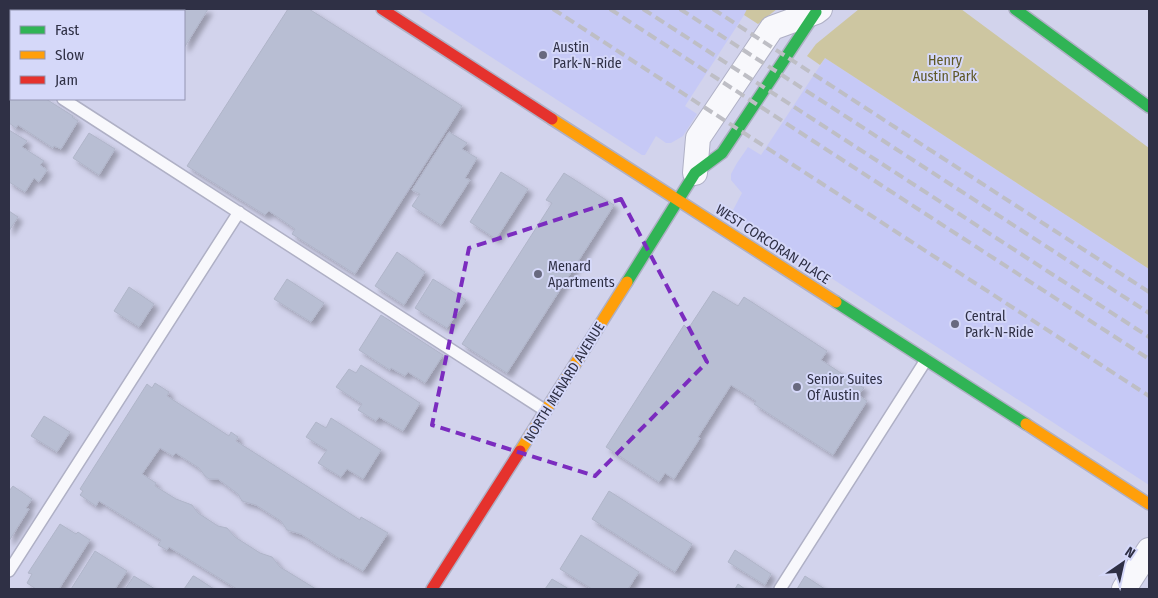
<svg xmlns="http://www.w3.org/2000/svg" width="1158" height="598" font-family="'Fira Sans Condensed',sans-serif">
  <defs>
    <filter id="shadow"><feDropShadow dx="4.5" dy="4.5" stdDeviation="2.5" flood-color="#0004"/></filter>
  </defs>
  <rect width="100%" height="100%" fill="#d2d3ec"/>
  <path fill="#c6c9f6" d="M417,9H748L685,106L697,114L683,136L671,143H666L656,136L645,155H642Z
    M825,58L1149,269V485L733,214L732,212L742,193L731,180V174L737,163L748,147L761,155Z"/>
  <path fill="#cdc6a1" d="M747,9H777L758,24L744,15Z
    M859,9H961L1149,148V269L825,58L820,65L807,56L816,44Z"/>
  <path fill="#b8bed3" stroke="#b0b5c9" filter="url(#shadow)" d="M145,9H208L184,48V11H144Z
    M288,9H309L462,106L355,274L292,234L295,229L269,211L265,215L187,166Z
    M10,84L11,99H46L73,116L72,117L78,121L61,149L54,146L53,148L18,125L16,128L9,123Z
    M9,130L27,141L22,147L44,161L40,165L47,170L39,182L34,178L25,192L9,182Z
    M449,132L467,143L462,149L477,158L465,178L470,180L441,225L412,206L420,194L412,190Z
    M89,133L115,149L99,175L73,158Z
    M501,172L528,189L496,239L470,222Z
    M564,173L614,205L507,373L462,344L552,203L546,200Z
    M9,211L18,217L9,231Z
    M397,252L425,272L404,305L375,286Z
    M287,279L324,303L311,322L274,299Z
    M433,279L466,300L447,328L415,308Z
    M129,287L154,304L139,327L114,311Z
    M713,291L738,306L744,297L827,351L821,360L864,388L858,395L867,401L833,455L754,404L756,401L731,385L698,437L700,438L674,479L665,473L659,482L606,447L684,325L688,329Z
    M381,315L443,355L425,383L408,372L405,376L391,368L390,370L359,350Z
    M361,365L420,403L403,431L379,417L376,421L358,410L362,404L336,387L349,369L356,373Z
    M155,383L169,392L167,396L229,436L231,432L238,437L236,441L360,520L361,517L388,533L363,571L341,558L340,559L301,534L287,530L281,521L256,505L242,501L238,494L218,479H209L205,476L199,468L176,453L173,456L160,448L142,474L156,483L155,486L176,499L192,505L198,513L218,526L227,528L235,537L260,553L272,557L280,567L316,589H237L169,547L167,550L158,545L161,540L99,501L96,506L80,495L83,491L80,489L147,384L152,388Z
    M44,416L70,432L57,452L31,436Z
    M331,418L381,450L363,479L347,469L341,477L318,463L327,450L306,437L316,422L326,428Z
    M13,486L32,499L26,508L29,509L9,541V491Z
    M609,491L692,544L675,572L592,519Z
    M60,524L76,534L78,532L90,540L59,589H36L27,583L32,574L28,573Z
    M581,535L639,572L628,589H592L560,569Z
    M735,550L771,574L765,585L728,562Z
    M95,551L127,571L115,589H71Z
    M134,576L155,589H125Z
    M193,576H194L214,589H184Z
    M805,576L825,589H797Z
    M552,579L569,589H545Z
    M738,584L745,589H735Z"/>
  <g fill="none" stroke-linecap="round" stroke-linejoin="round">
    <defs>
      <path id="lane" d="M9,63L11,65
        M63,99L546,411
        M9,571L239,212
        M780,589L926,360"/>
      <path id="street" d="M695,173L698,138L772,28L816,12L820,9
        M1124,589L1149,550"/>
      <path id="fast" d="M1015,9L1149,107
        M627,282L695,173L722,153L816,12
        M836,302L1026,424"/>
      <path id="slow" d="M552,119L836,302
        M1026,424L1149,504
        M520,451L627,282"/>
      <path id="jam" d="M382,9L552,119
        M432,589L520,451"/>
    </defs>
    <use href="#lane" stroke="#afb0c5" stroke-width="14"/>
    <use href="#street" stroke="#afb0c5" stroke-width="26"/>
    <use href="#fast" stroke="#afb0c5" stroke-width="14"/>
    <use href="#slow" stroke="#afb0c5" stroke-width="14"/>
    <use href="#jam" stroke="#afb0c5" stroke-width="14"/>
    <use href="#lane" stroke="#f8f8fc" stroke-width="11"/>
    <use href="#street" stroke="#f8f8fc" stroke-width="24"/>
    <use href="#fast" stroke="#30b455" stroke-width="11"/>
    <use href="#slow" stroke="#ff9f0a" stroke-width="11"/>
    <use href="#jam" stroke="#e5322d" stroke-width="11"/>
    <path stroke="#bebec5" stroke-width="4" stroke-dasharray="10 5" stroke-linecap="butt" d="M553,9L1149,396
      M610,9L1149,359
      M643,9L1149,337
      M680,9L1149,313
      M713,9L1149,292"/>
  </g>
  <path fill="none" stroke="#7b2cbf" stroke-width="4" stroke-dasharray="10 6" stroke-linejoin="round" d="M621,199L707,362L595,476L432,425L469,248Z"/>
  <g fill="#68697f" stroke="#d5d8f9" stroke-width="2">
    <circle cx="543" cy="55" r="5"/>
    <circle cx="538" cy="274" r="5"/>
    <circle cx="955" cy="324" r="5"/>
    <circle cx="797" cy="387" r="5"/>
  </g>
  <g text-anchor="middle" stroke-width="4" stroke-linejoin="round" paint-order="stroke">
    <g font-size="14" fill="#2f3045" stroke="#d5d8f9" text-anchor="start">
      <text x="553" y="52">Austin<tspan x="553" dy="16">Park-N-Ride</tspan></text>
      <text x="548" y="271">Menard<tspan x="548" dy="16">Apartments</tspan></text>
      <text x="965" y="321">Central<tspan x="965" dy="16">Park-N-Ride</tspan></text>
      <text x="807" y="384">Senior Suites<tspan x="807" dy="16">Of Austin</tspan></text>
    </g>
    <g font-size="14" fill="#5e5724" stroke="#d5d8f9">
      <text x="945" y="65">Henry<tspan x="945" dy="16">Austin Park</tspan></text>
    </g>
    <g font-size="14" fill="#2f3045" stroke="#d5d8f9">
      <text transform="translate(773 244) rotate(33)" y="5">WEST CORCORAN PLACE</text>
      <text transform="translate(564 382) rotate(-58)" y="5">NORTH MENARD AVENUE</text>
    </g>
  </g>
  <rect width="1158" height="598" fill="none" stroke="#2f3045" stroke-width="20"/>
  <rect x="10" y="10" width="175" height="90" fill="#d5d8f9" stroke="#9395b1"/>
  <rect x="20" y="26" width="25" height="8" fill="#30b455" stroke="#9395b1"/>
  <text x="55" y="35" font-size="15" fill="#2f3045">Fast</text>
  <rect x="20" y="51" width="25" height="8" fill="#ff9f0a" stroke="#9395b1"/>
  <text x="55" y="60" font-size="15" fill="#2f3045">Slow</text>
  <rect x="20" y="76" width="25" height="8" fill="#e5322d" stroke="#9395b1"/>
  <text x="55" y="85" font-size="15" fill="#2f3045">Jam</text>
  <g transform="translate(1123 563) rotate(34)" stroke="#d5d8f9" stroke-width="4" paint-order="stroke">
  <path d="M0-4L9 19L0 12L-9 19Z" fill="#2f3045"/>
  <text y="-8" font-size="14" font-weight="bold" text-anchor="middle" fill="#2f3045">N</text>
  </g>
</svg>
